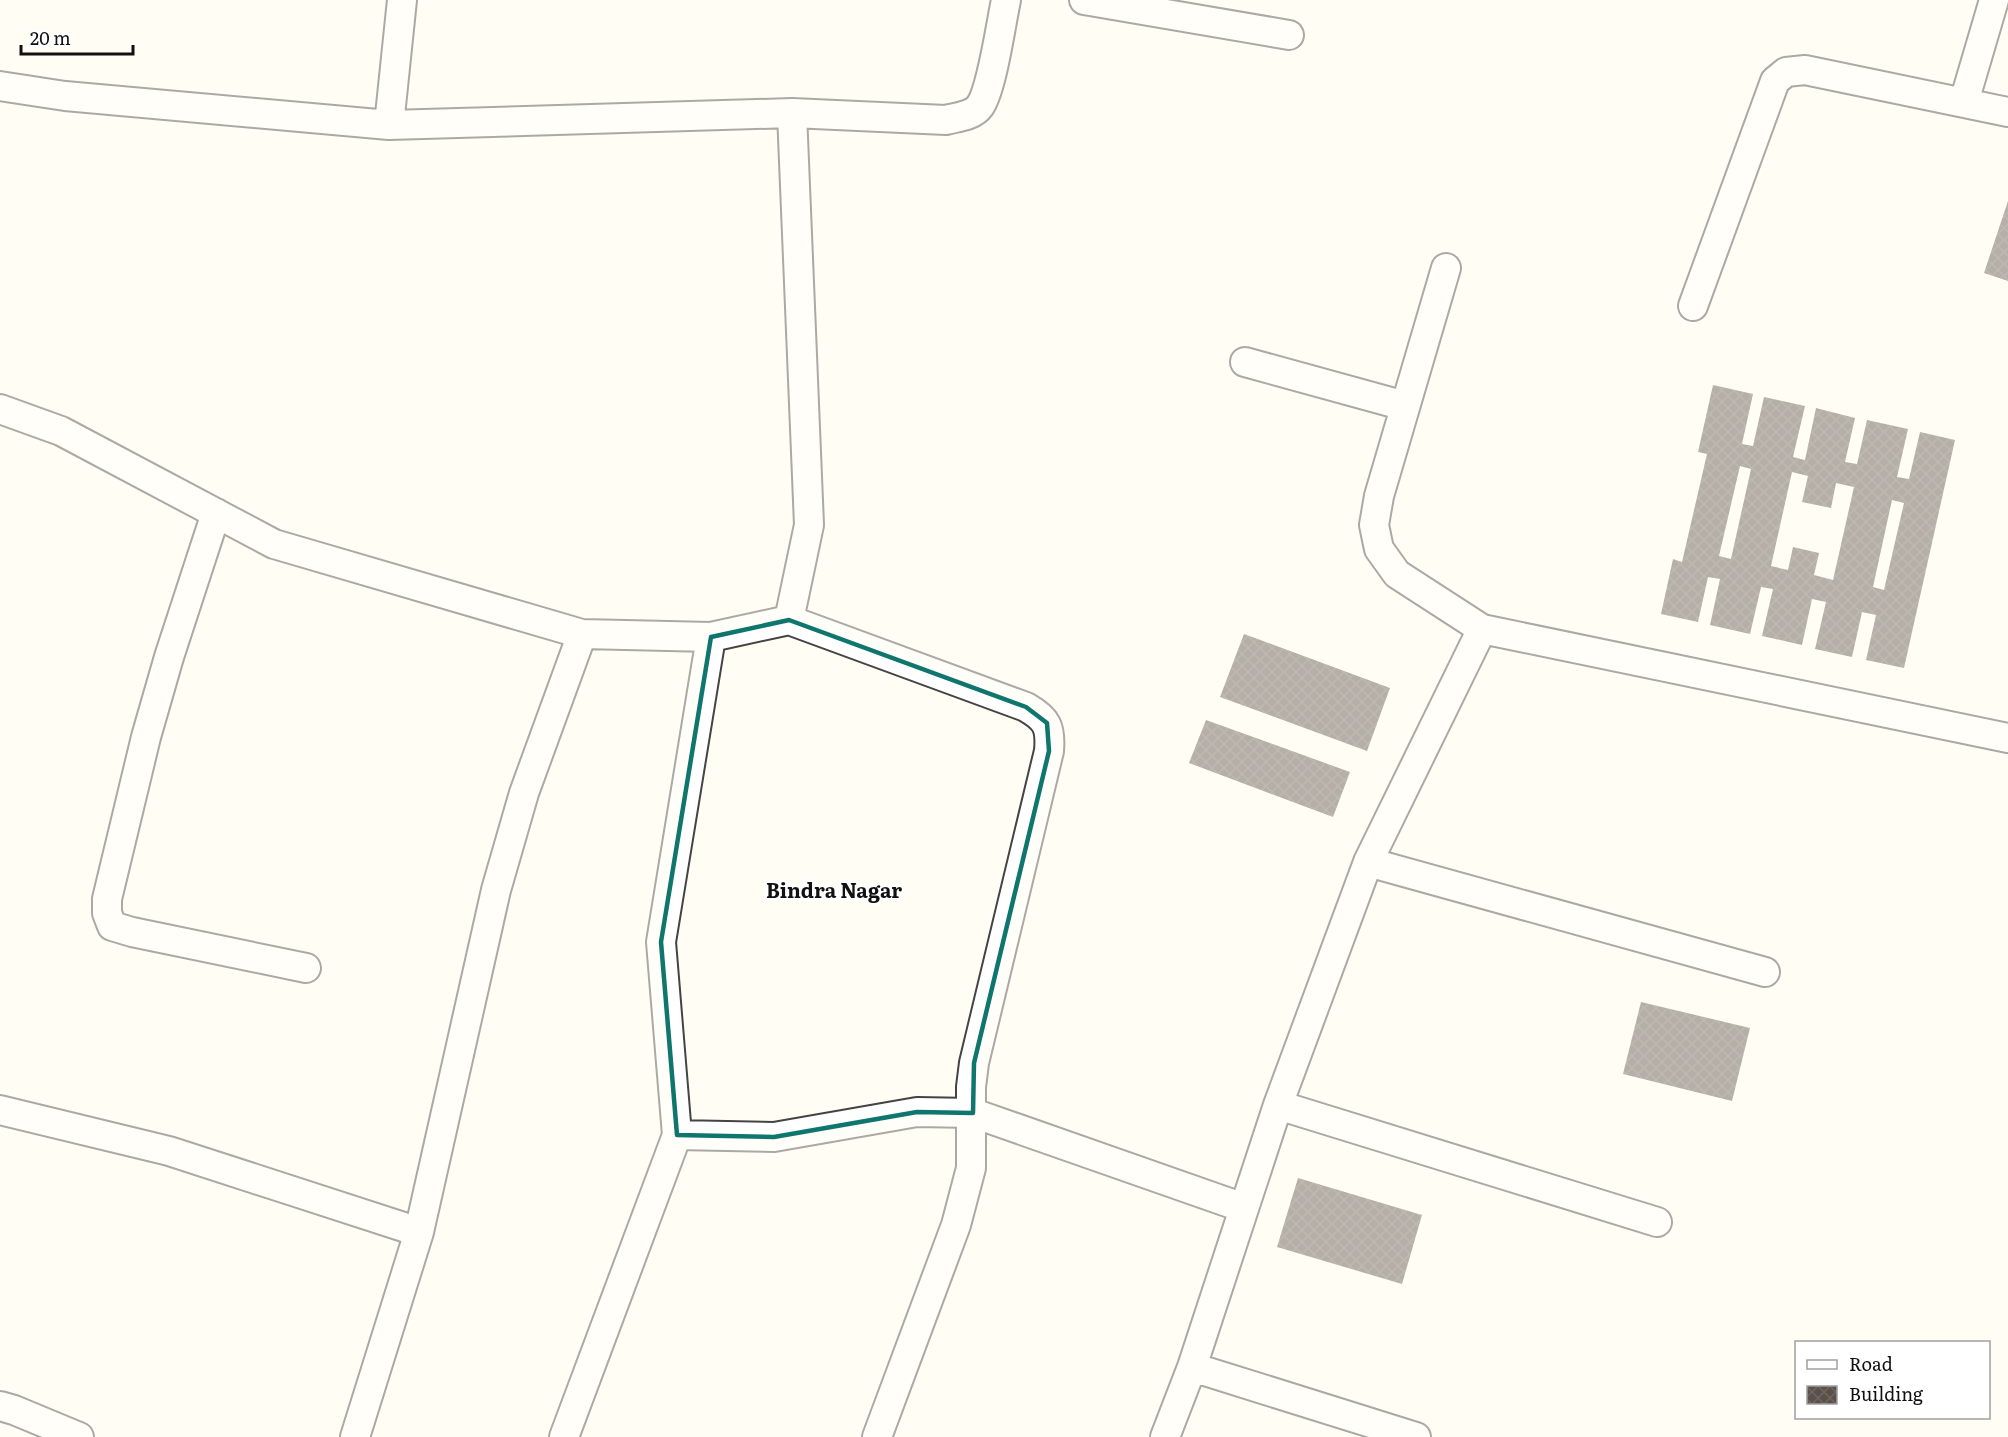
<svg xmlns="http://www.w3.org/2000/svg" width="2008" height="1437" font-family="Literata,serif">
  <defs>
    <pattern id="building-cross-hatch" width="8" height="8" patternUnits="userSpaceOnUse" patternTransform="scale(1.5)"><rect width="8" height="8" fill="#5b514b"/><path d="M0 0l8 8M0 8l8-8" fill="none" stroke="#6e6661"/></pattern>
  </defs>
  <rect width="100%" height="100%" fill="#fffdf4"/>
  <path fill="url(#building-cross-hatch)" fill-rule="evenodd" d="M2008,201V281L1984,273Z
    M1713,385L1753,394L1742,444L1753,446L1764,397L1805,406L1793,457L1805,460L1816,408L1855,418L1845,462L1857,464L1867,420L1908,429L1897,477L1909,479L1920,432L1955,440L1904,668L1866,660L1876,615L1862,612L1852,657L1815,649L1826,602L1812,599L1802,645L1762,636L1773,589L1761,587L1750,634L1710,625L1720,579L1708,577L1698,622L1661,614L1673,559L1682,562L1707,454L1698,452ZM1740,466L1751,469L1731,559L1719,556ZM1792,472L1808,476L1802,502L1831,508L1836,483L1854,487L1833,580L1814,575L1819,553L1793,547L1788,570L1771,566ZM1892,500L1904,503L1884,590L1873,587Z
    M1244,634L1390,688L1367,751L1220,697Z
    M1206,720L1350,772L1333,817L1189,763Z
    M1641,1002L1750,1028L1732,1101L1623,1074Z
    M1298,1178L1422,1215L1402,1284L1277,1247Z"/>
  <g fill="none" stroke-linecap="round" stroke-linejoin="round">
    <defs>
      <path id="minor" d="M1084,0L1289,35
        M0,86L65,96L389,125L402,0
        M1964,102L1994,0
        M792,113L946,120C957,117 973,116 980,106C992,89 1001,23 1006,0
        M1446,268L1379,496L1374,525L1379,549L1397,574L1482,629L2008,738
        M1693,306L1775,81L1786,72L1805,70L2008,112
        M1245,362L1405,406
        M0,409L61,431L274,544L582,634L711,637L789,620L809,525L792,113L389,125
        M216,513L169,657L146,737L107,899V913L112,926L132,932L306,968
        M789,620L1026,707C1047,719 1051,727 1049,751L974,1063L971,1087V1168L956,1225L877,1437
        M1368,862L1765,972
        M1278,1105L1657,1222
        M0,1110L169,1151L419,1232
        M677,1135L774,1137L917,1112L973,1113L1244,1208
        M1192,1367L1416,1437
        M0,1406L14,1410L79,1437
        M355,1437L419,1232L496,890L524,793L582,634
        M564,1437L677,1135L661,942L711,637
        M1165,1437L1192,1367L1278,1105L1368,862L1482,629"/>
    </defs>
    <use href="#minor" stroke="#444" stroke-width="32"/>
    <use href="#minor" stroke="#fff" stroke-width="28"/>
  </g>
  <path d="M0 0H2008V1437H0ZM789,620L1026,707L1047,723L1049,751L974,1063L973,1113L917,1112L774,1137L677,1135L661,942L711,637Z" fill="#fffdf4" fill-opacity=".55" fill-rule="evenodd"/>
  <path fill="none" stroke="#0f766e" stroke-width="4.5" stroke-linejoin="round" d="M789,620L1026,707L1047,723L1049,751L974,1063L973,1113L917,1112L774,1137L677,1135L661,942L711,637Z"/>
  <g text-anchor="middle" stroke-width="6" stroke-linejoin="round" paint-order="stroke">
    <g font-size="20" font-weight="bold" fill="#111" stroke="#fff">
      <text x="834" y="898">Bindra Nagar</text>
    </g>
  </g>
  <rect x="1795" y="1341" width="195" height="78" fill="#ffffff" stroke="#a0a0a0" stroke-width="1.5"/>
  <rect x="1807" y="1360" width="30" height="9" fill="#ffffff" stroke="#a0a0a0" stroke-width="1.5"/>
  <text x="1849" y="1371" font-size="18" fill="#111111">Road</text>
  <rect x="1807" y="1386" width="30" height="18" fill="url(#building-cross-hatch)" stroke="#a0a0a0" stroke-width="1.5"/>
  <text x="1849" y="1401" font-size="18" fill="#111111">Building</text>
  <path d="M21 45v9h112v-9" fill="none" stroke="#111111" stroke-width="3"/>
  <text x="30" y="45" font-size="18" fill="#111111" stroke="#ffffff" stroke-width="4.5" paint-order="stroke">20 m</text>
</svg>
